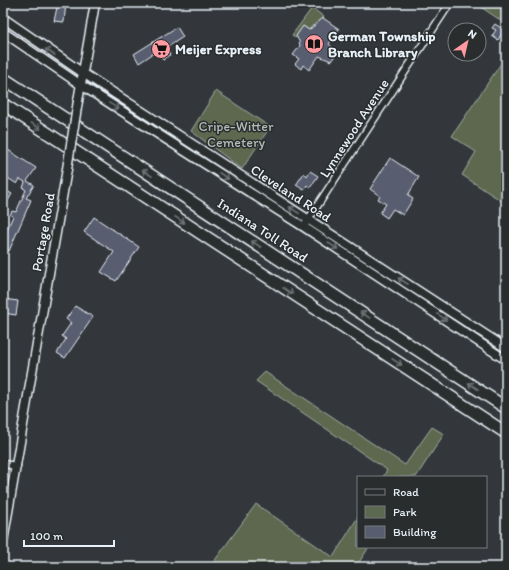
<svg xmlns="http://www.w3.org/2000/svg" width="509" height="570" font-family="Itim,sans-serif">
  <rect width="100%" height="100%" fill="#33373b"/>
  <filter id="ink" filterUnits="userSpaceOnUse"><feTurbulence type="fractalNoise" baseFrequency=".025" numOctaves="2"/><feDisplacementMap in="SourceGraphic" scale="8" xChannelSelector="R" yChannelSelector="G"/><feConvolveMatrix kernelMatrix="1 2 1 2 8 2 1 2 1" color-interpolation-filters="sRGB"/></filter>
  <g filter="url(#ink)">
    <path fill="#5d6850" stroke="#a2aca4" d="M475,3H506V24Z
      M312,8L324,17L316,27L313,25L309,30L303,26L296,38L292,35Z
      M506,56V204L462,175L476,152L452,136Z
      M216,91L270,127L242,169L191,131Z
      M265,372L405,465L432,427L444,434L416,477H383L387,470L256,381Z
      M256,504L333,557L358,517V547H369L356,567H210Z"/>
    <path fill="#585d6f" stroke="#e8f1f8" d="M58,3H66L64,22L54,21Z
      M323,18L339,29L329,44L337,53L331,61L319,56L309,70L303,65L301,69L295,64L299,59L293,55L300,46L299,41L296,36L303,26L309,30Z
      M495,24L504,30L498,40L492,36L496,30L492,28Z
      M177,27L183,37L166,48L170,55L163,60L157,51L139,63L134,54Z
      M8,150L36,168L27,181L34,185L26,198L31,200L9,251L3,248V239L13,216L10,215L12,211L16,212L26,190L23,188L25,182L20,179L17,184L3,175V158Z
      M390,158L419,177L408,195L413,199L403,215L393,209L387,218L380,213L386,204L378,199L380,196L370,189Z
      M310,171L318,176L310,188L307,185L304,190L296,185L304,173L307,176Z
      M3,189L12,194L3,209Z
      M94,217L139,247L116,281L101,272L114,252L84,232Z
      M3,299L18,301L16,315L3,313Z
      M75,306L93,317L65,358L57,353L66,339L62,336L71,323L66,319Z"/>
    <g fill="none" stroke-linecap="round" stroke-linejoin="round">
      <defs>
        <path id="street" d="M306,223L450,3
          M3,464L17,466"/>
        <path id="secondary" d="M3,18L83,73L506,348
          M3,32L81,85L304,227L506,360
          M78,101L95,3
          M3,541L67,169"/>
        <path id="highway" d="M3,78L506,408
          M3,104L506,433"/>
      </defs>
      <use href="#street" stroke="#e8f1f8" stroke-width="9"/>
      <use href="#secondary" stroke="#e8f1f8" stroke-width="11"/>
      <use href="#highway" stroke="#e8f1f8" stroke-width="14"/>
      <use href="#street" stroke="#2a2d2e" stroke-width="6"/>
      <use href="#secondary" stroke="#2a2d2e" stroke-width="8"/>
      <use href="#highway" stroke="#2a2d2e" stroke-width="11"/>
      <defs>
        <path id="secondary-bridge" d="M67,169L78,101"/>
      </defs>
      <use href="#secondary-bridge" stroke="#e8f1f8" stroke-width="11" stroke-linecap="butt"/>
      <use href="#secondary-bridge" stroke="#2a2d2e" stroke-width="8"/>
    </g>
    <defs><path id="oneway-shaft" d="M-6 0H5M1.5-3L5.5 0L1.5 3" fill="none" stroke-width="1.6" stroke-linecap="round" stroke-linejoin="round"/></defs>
    <g stroke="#6c7275">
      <use href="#oneway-shaft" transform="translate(50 52) rotate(-146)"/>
      <use href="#oneway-shaft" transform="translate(114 106) rotate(32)"/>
      <use href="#oneway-shaft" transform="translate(36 126) rotate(33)"/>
      <use href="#oneway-shaft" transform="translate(147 173) rotate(-147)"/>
      <use href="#oneway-shaft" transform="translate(224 176) rotate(33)"/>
      <use href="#oneway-shaft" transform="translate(294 210) rotate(-147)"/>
      <use href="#oneway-shaft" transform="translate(180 220) rotate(33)"/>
      <use href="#oneway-shaft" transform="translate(256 244) rotate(-147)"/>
      <use href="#oneway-shaft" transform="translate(333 246) rotate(33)"/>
      <use href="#oneway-shaft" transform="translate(403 281) rotate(-147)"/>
      <use href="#oneway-shaft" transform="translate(288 291) rotate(33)"/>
      <use href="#oneway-shaft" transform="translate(365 315) rotate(-147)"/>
      <use href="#oneway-shaft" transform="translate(442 317) rotate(33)"/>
      <use href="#oneway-shaft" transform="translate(397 362) rotate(33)"/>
      <use href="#oneway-shaft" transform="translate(473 386) rotate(-147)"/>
    </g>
  </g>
  <defs>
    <symbol id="library-disc" viewBox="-11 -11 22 22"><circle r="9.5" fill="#ff9aa2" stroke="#2a2d2e"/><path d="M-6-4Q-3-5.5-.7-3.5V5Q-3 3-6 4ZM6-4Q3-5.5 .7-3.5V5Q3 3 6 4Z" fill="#111"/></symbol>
    <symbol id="supermarket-disc" viewBox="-11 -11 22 22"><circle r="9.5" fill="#ff9aa2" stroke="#2a2d2e"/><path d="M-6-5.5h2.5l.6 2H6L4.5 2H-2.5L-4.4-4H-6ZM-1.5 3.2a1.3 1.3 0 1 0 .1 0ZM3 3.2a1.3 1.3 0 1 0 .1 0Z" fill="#111"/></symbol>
  </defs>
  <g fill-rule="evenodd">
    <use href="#library-disc" x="303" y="33" width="22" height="22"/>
    <use href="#supermarket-disc" x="150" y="38" width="22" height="22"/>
  </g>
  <g text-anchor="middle" stroke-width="3" stroke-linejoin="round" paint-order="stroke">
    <g font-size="14" font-weight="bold" fill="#e8f1f8" stroke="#2a2d2e" text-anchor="start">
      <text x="328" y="41">German Township<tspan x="328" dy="16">Branch Library</tspan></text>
      <text x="175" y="54">Meijer Express</text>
    </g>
    <g font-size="14" fill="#b0bab5" stroke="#2a2d2e">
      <text x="236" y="131">Cripe-Witter<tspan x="236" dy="16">Cemetery</tspan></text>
    </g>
    <g font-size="14" fill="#e8f1f8" stroke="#2a2d2e">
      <text transform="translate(354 128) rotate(-57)" y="5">Lynnewood Avenue</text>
      <text transform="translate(291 193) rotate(33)" y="5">Cleveland Road</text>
      <text transform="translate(263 230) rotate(33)" y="5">Indiana Toll Road</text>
      <text transform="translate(43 232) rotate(-80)" y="5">Portage Road</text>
    </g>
  </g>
  <rect width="509" height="570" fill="none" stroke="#2a2d2e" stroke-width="16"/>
  <rect x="8" y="8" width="493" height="554" fill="none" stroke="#e8f1f8" stroke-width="1.5" filter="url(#ink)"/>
  <rect x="357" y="476" width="130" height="72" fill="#2a2d2e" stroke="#767b7f"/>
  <rect x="365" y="489" width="20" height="6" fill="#2a2d2e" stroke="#767b7f"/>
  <text x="393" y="496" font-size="12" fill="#e8f1f8">Road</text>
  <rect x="365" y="506" width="20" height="12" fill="#5d6850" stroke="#767b7f"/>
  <text x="393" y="516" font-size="12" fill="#e8f1f8">Park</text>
  <rect x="365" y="526" width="20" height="12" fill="#585d6f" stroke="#767b7f"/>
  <text x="393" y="536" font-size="12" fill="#e8f1f8">Building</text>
  <g transform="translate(467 42) rotate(34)"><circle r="19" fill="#2a2d2e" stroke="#767b7f"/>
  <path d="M0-3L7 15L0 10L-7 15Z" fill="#ff9aa2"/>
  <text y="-6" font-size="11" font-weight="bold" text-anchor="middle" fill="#e8f1f8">N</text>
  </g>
  <path d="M24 540v6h90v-6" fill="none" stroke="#e8f1f8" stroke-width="2"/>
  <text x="30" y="540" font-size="12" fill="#e8f1f8" stroke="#2a2d2e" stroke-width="3" paint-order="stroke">100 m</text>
</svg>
